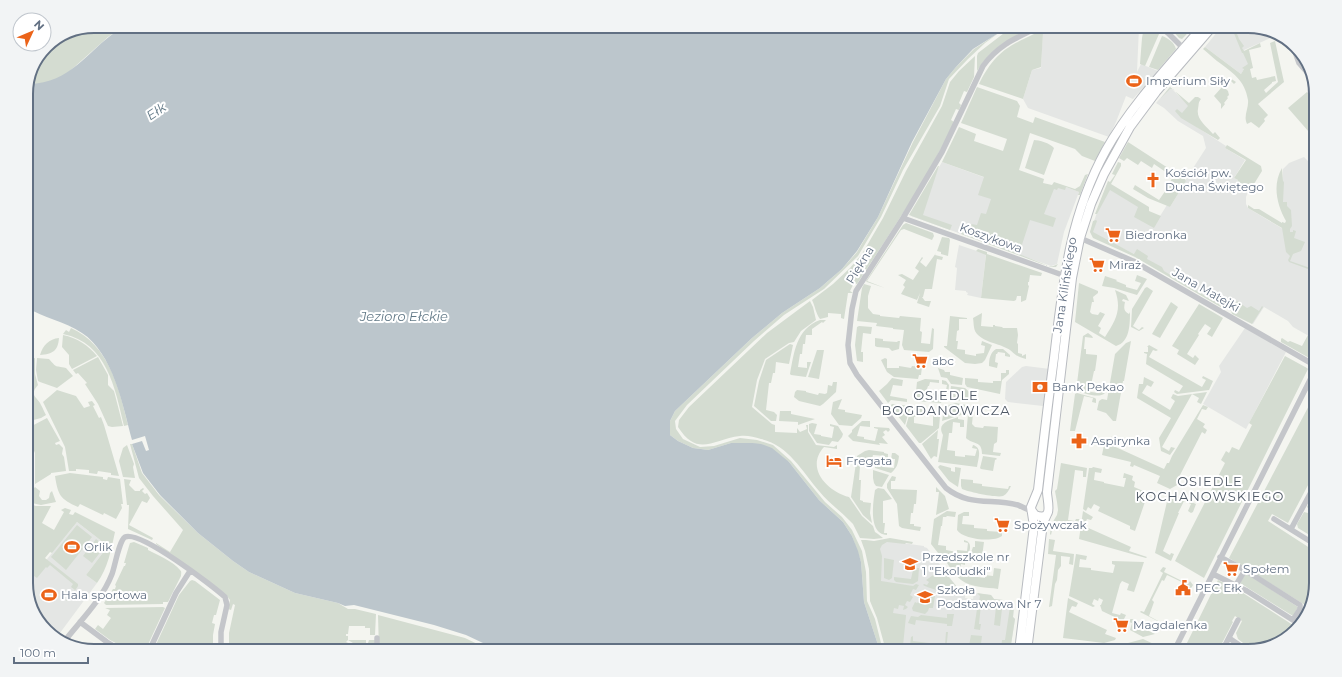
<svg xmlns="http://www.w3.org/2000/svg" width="1342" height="677" font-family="Montserrat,sans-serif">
  <rect width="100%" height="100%" fill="#f4f5f0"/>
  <path fill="#e4e6e4" d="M1222,26H1248L1279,34L1244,50L1249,65L1244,69L1241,74L1205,47Z
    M1047,27H1139L1137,72L1141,64L1158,71L1133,99L1126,96L1116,122L1109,137L1028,108L1023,99L1032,70L1041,68L1043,29Z
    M1170,87L1189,106L1180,116L1226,146L1225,148L1245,160L1234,178L1238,180L1235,184L1248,192L1246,197V204L1248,208L1283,229L1287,221L1282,212L1283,169L1289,163L1304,157L1309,162H1314L1316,160V340L1293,327L1288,321L1264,307L1253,324L1136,255L1090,232L1107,185L1142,206L1155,224L1167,205L1170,207L1186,181V179L1206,148L1203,136L1178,121L1164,108L1156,103Z
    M942,162L1027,193L1054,187H1066L1079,192L1064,232L1057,264L1051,266L911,216V214Z
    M959,245L986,254L981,298L967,295L968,293L966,292V291L955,290L957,268L955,267Z
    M1245,328L1286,352L1246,429L1203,404L1221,372L1219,366Z
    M1026,366L1050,369L1045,405L1043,406L1008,402L1005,399L1006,382L1022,367Z
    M77,522L108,546L86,575L97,583L57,637L38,621L26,585Z
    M889,539L902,543L924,546V547L927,548L957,587V590L966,592L965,598L973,599L974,593L991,595L994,599L1003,600V607H1014L1013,617L1015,619L1010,651H895L880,590L878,545Z"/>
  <path fill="#d4dcd1" d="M1169,26H1194L1185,36L1182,39L1179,38Z
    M1231,26H1234L1239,39L1244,46L1242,48L1244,51L1260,43L1261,47L1249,50L1253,68L1250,69L1252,78L1256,77L1257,80L1275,76L1276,81L1272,82V83L1264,90L1266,93L1278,82L1270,43L1275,41L1284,82L1258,104L1268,115L1264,119L1265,121L1259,128L1251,122L1247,124C1243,116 1249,108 1248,100C1245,80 1232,72 1217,61C1212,57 1208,53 1203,49L1205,47L1241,74L1244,69L1242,68L1248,64L1243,53H1242Z
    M1004,27H1007L985,43L968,59L949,79L940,106L903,170L881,217L858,256L824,289L784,315L754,341L687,405L675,421L676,429L683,439L700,447L714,446L740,438L757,440L773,445L791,461L825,502L842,517L852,530L862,551L866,572L867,601L875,619L883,651H880L864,602L861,562L852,536L843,522L819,500L789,462L753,443H731L708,450L701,449L693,448L678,441L670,435V421L675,411L752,338L782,313L820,288L842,269L857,252L878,217L913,142L946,79L956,67L974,49L997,34Z
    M1012,27H1034C1009,39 992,47 977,71V56L978,53Z
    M1144,27H1148L1158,29L1157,34H1159L1145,66L1140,64L1142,38Z
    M68,31H117L108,37L53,86L26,95V90L46,46Z
    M1036,33H1043L1041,67L1032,70L1023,99L979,84C994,54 1006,47 1036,33Z
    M1162,36C1168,38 1174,42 1176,49L1158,70L1149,67Z
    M975,56L974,77L967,92L964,91L959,103L961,105L959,110L956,109L951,120L954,122C928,179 891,231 857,284L854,283L850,291L853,293H848L844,319L841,318V314L828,313V317L820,319C816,314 815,306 812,300L833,284L850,268L862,254L883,218L906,171L942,106L950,82L959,71Z
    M1230,78L1236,82L1234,84L1231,81L1225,88L1228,91L1229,95L1227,97L1228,98L1224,103L1225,104L1221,109V104L1214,96Z
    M977,87L1017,101L1020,106L1017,117L1033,123L1035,117L1105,142L1095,161L1082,156L1075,149L1030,133L1019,170L1044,179L1043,183L1052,185L1054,182L1075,189L1080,186L1085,175L1088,174L1080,195H1078L1079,192L1066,187L1065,190L1058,188L1057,190L1054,189L1044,214L1056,218L1053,227L1030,220L1019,254L1051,267L1058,264L1056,267H1053L1042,264L961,234L963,228L969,231L971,224L977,225L981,213L986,214L991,199L978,195L984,177L942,162L959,127L976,134L974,141L1003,151L1007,139L961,123Z
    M1170,87L1189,103L1195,97H1198L1201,99C1198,103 1199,104 1198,109C1196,119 1206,126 1213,134L1215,132L1220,138L1218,140L1181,118L1175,111L1177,109L1182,113L1188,106L1173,89H1170L1161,98Z
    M1307,92L1316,102V140L1288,108Z
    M1034,140C1039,140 1050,143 1054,148L1044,175L1025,168Z
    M1128,142L1185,179L1186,181L1170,207L1148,198L1133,189L1135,185L1159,200L1168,187V185L1173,177L1154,164L1152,168L1141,161L1138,165L1127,158L1124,161L1119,158Z
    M1227,145L1261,166L1262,171L1249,192L1236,184L1238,180L1234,178L1246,160L1225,148Z
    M1118,162L1121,163V166L1111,184L1149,207V211L1161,216L1154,228L1134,217L1138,207L1110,190L1097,214H1095L1108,181L1110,182L1115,175L1112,174Z
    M938,166H939L923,215L952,225L950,230L909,215Z
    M1282,168L1283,181L1284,182L1283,202H1287V206L1291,210L1292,226L1290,229V232H1293V230L1296,231L1294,238L1305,242L1301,251L1293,254L1290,261L1316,270V272L1289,262L1288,260L1290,256L1286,252L1282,228L1248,208V205L1254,209H1259L1282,223V222L1285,223L1286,221C1277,205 1272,185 1282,168Z
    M1096,220L1097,221L1093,232L1134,254L1137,249L1148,256L1147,259L1162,267L1164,271L1207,297L1209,294L1227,305L1224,309L1135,257L1093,238L1090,232L1093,221Z
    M906,223L933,233L934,236L932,240L904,229L901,230L867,281L885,288L867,282L866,281L903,225Z
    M942,237L949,238L950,240L948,256L941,254V252L937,251Z
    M978,249L987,252V254L1042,273L1041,276L1030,275L1029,282H1028V285L1029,286L1026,300L1021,302V296H1017L1016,300L1014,301L981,298L986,255L976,251Z
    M936,253L935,255L943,257L942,260L937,259L932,289H925L923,297H922L925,301H931L929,307L917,303L920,293L917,300L901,294L905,287L903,285L906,280L898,275L902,274L913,280L919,271L915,268L922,257L923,258L920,262L926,267Z
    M1137,275L1147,279L1137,295L1114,288L1102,286L1105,276L1117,280L1116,281L1126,285V287L1137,290L1141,283L1135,281Z
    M1079,283L1098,291V293L1093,297L1094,302H1092L1090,312L1092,314L1098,315L1100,312L1105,314L1098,326L1101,328L1099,333L1105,337C1116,320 1122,310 1115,290L1126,295L1129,301L1123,299L1122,301L1125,302C1124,307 1123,311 1129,314L1130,312C1130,324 1130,342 1116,346L1075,322Z
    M864,284L871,286L868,296V308L873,314L880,315V316L899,318L900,316L921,318L920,331L922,332L921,343L930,344L932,328L934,329L933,349L929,352L904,350L902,345L904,330L893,329V328L876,326L877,323L857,321L862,288Z
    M1147,287L1153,291L1133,326L1139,330L1142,327L1144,328L1139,331L1131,327L1132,309L1145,288Z
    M810,301L813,307L816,320L801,331L794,342L789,343L765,359L757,380L752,407L772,424L775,425V432L797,433V428L800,432L807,429L806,425H808V432L816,445L834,447L837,445V449L824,447C805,468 827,491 849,497L862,516L873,526L875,532L878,534L883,538L874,539L860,538L853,524L849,520C839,510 828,502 819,491C802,471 788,445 761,439C754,437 747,435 740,436C713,439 698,458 678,427L679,420L689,407L767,333Z
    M1237,301L1247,308L1251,306L1259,311L1262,306L1263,307L1252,324L1232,314L1231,311Z
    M1171,302L1178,307L1160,338L1152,334Z
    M1199,304L1223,318L1212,337L1207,334L1211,328L1205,324L1198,334L1199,335L1187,354L1193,358L1195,355L1199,359L1195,365L1177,354L1179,350L1172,346Z
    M982,313L981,326L993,327V325H995V326L1002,327L1003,328H1017L1018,335L1017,343L1018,344V353L1022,354V356L1026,354V359C1012,356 1015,351 1004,347C996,343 985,342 978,335C973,331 974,324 973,318Z
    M950,316L967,318V319H959V330L957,331L956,341H958L957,349L965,350V354L976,356V354L984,353L985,346L981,345L982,341L992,345L985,360L982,363L975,364L965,363L944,347V346H947Z
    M820,320H826L823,323L822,322L812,329V335H806L805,344H803L802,354H800L798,367L807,368V362H811L806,377L791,375L790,374C794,353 796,329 820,320Z
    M859,326L872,327L871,334L863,333L861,352H863V362L857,361L855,345L857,327Z
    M71,328C109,345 119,388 128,425L124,426C115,388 107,343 63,334L66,330L69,332Z
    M1088,333L1092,336L1093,338L1085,337L1084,349H1086V354L1097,355V357L1095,371H1094L1090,390L1091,392L1099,393L1100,388L1106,390L1105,393C1099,399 1084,393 1076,391L1083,336Z
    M63,335C77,338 88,345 97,356L72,369L69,364V355L62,347Z
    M1308,335L1311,337L1309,342L1312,343L1314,339L1316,340V352L1311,359L1281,342V339L1282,338L1288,342L1290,341L1302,346Z
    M59,338C58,351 53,354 40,355C43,345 49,339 59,338Z
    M875,338L883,339V341L897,342L898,341H900L899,349L892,351L889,348L877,347L875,346Z
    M1131,341L1124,381H1123L1116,421H1113L1106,413L1097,410L1099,401L1102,399L1107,400L1115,354L1126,343Z
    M790,344L793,345L789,364L776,362L775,373H773L771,383H769L766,410L774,412L777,415L776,421H771L754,406L759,381L766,360Z
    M1149,345L1158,350L1156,351L1153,350L1149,357L1202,387L1206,380L1202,378L1203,376L1213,381L1209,390L1177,394L1174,392L1175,390L1179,392L1183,386L1146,364L1147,354L1144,353V352H1148V347H1147Z
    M996,349H1003L1010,355V357L1005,356V353L998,352L997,354H996L995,362L998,363L997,368L989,366C989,359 990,353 996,349Z
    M817,350H824L819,379L808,377Z
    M1285,356L1307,368L1308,369L1204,578L1175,561L1225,463L1221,460L1226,451L1229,453L1232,447L1239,450L1252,425L1249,423Z
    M98,357L108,375V385L114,391L123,426L112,427L108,426L98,404L85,384L87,383L78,373L76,374L73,370Z
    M35,358V374L38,385C28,396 38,397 41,405C43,408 44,412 46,415L41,418L26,422V361Z
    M37,358L49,359C58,369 54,365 66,368L73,376L57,388L40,382L38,381L36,370Z
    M885,358L887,359V368H899V366L911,368L912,366L922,367L921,375H919L918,379L894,377L887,372L881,360Z
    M938,368L944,370L945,372H950V375L963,378L962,385L951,384L947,378L941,377Z
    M1006,370H1009V374L1002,380L1000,394L967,387L965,384V378L978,379V382L993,383V381H1001V373H1006Z
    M1144,377L1154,382L1151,387L1147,385L1142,393L1170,410L1175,401L1171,398L1173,394L1178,396L1207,392L1201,404L1197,402L1199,398L1192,394L1162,447L1169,451L1171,447L1175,448L1170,455L1161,451L1159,438L1171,418L1137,398L1139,384H1143Z
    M892,378L903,380L902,386L893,385L890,396L907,399V402L891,400L888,403L879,391L887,384Z
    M925,379L939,380V383L930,382L929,386H928L926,392L934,393V394L945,395L947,385L942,384V380L946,381L949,385L948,396L942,400L941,403L915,401L917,382Z
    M833,382H837L836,392L823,404L820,406L799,401L794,397L795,392L797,390L806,391V392L818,395L819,393L825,394L827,393L828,385L832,386Z
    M1316,383V470L1288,523L1272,514L1268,521L1316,552V583L1309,613L1301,622L1297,618L1305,605L1229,558L1314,396L1311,394Z
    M951,386L965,388L979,401L965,399L962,401L956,400L952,402H949Z
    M57,390L76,396L84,408L90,406L88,402L92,401L95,405L93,406L99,418L101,417L104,425L119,476L111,475V473L98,471L97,474L89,473V470L76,469V471H69L65,447L43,402Z
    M1077,393L1095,398L1096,399V403L1092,402L1093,398L1084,396L1075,431H1070L1075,394Z
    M842,399L838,409L845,410V412L862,415L861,418L852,426L839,425L831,414L833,402Z
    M956,403L966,405L965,412L961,415L942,421L944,409L949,405Z
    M892,404L912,406V408L909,411L905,425L890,406Z
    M1203,405L1208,407L1206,410L1202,409L1197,419L1205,424L1203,427L1207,430L1205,434L1202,432L1178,479L1181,481L1179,484L1170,489L1157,483L1160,476L1134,465L1133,467L1130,466L1131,462L1102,455L1104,445H1105L1112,436L1109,444L1164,469L1167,463H1169L1172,456Z
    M914,408L925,409V413H917L916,417H914V423L933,426V415L940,416L939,428L921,443H919L906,426L910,412Z
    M780,411H791V414L815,419L798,425V422L779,421Z
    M968,414H973L972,424L975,427L983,428L984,426L998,427L997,442L994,444L993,452L1001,453L1000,456L982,454C982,440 973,445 966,438Z
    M958,417V419L964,420V427H960V423L953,422L952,433H949L947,450L955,451V456L965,457V455L975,456L977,449L972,448L973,445C983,448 978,459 977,467L938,462L943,435C936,423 950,420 958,417Z
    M47,418L60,441L55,443L56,445L59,444L63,448L62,454L64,457L66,471L51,473V474L35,484V453L26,433V429Z
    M862,421H870V427L860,426L857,436L864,437V439L875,441L878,429L874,428V427L889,428L890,430L888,432L886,430L883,432L885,435L882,437L888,444L879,443L880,445L853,441L848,436L852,432V430Z
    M812,423L817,424L814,434L821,435V436L832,438L834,427L830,426V424L838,426L843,434L842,437L838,442L832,441L829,445L817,443L809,431V424Z
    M938,430L937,439H939L937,457L934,456L931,459L922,444Z
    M26,436L32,449L34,457L32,485L26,495Z
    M130,444H132L142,473L159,495L198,533L233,561L249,572L295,593L338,603L348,609H355L376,614L375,635H370V628H365V626H349L348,634H346V636H348V640H366V643H368L369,640H376V644L353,643L348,640L346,642L353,645L376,647V651H229V633L235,605L233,604L231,610L228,609L230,600L227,596L156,544V543L170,552L183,530L153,496L139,478Z
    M127,445L134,464L133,467L135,478L123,477L119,461L123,448Z
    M869,450L884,452V453L888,454V458H885V456L873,455L872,459L864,458L863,466H860L859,480H861L860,500L863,501V502L871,503L870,513L872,523L863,515L851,497L857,456L865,451Z
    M892,453H895L899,456C898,464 897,468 891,473L875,468V464L883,465V467L894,468L895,459H891Z
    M983,456L996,458L997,459L995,460L993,471L981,469L980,468Z
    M1061,463L1087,468L1086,477H1083V471L1075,470L1068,520L1075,521L1076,519H1080L1079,524L1055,521L1053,526L1051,535L1050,534L1051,525L1057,515L1058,510L1057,502L1055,491L1057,489Z
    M940,465L951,468V471L955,472V467L961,468L958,487L949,481L938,467Z
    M1093,467L1102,469L1101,473L1095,472L1094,480L1104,482V483L1124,487L1126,478H1123L1124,473L1133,476L1132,480L1135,482L1134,487L1148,493L1135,531L1130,529V526L1098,511L1100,507L1094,504L1091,509L1088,507L1086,511L1083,509L1089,468H1092Z
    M873,470L889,475L882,487L876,486L874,483L873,478Z
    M70,473L103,477V479L107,480L108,477L120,479L123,504H121L122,508L116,519L104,513L103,515L80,504L78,507C60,499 58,495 55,476Z
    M892,476L896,477L895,481H891V489L917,490L916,504H914L913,513H911L910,524H914V526L921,527L920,531L902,528L899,526L897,504L887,488V484Z
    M124,479L131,480L129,485L135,491H140V490L143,488L144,489L142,491L145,494L147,493L150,498L147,503L142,501L129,525L153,538L152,540L128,529L129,505H127Z
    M961,479L973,480V483L982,484V486L1008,489L1009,486H1011C1009,490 1007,494 1003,496C996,498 969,492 962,489L961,486Z
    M35,487L40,491L39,496L42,500H46L49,498L50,493L52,491L56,502L41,505L27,502L28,497L30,498L32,495L30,493Z
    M936,487L945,496L949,509L936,515L939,492H936Z
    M878,488L884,489L892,499L883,501V523H885L884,533H887V535C868,534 873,503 875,490Z
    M1169,493L1196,504L1193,512L1191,513L1188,511L1191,504L1184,501L1178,513H1179L1163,551L1170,555L1171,553L1174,554L1171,561L1155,553Z
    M1315,495L1316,496V539L1298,528L1297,524L1304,512L1308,513L1310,510L1307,507L1312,496Z
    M26,503L36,506H51L42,523L54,530L64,512L61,510L65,508L71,510L69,514L73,515L75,512L115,532C111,550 108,568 97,583L86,575L108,546L77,522L52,553L50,552L45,558L78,584V586L68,601H66L75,590L71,587L73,584L50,565L47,568L46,567L37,578L34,576L30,580L33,583L27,590Z
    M947,511L956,512L955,517L947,516L946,517H943L942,526H941L938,545L946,546V550L957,552V550L967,551L968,543L964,542V540C968,541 970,543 970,547C970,561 951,558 942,558L931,544L934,519Z
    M1083,511L1093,517L1091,520L1087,519L1084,526L1131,547L1129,551L1147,557L1146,558L1079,539Z
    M964,512H969V516H963L962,524L974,525V528L987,529V531L1002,532V536C993,543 962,539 957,530L958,515Z
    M77,525L92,537L66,570L51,557Z
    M890,538L913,542L912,544L906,543L905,544L887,542L882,545L880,549L882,556L881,581L913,586L916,584L919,585L916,590L913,589L910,595L913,597L910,602L907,601L905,605L908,607L906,609L903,610L904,606L899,605L898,609L894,608L893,613L906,615V616L903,646L898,647V650L907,651H886L877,618L870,601L869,569L865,551L861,540H866L874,541Z
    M96,539L105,546L92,563L83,556Z
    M1049,539L1055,540L1053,551L1074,554L1073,565L1069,564L1070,557L1061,556V566L1058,570L1057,580L1055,584L1052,606L1049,607L1056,555L1048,554Z
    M975,541L984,542L982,557L979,560L973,559V557L969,558L973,547H975Z
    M134,542L148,548V550C156,554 174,562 180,570C182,572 181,573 181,576L168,602H163V604L106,605L104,603L113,589H115L116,586L115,585L124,566H125L126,563H124L129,546L130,543Z
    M1076,554L1087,556L1086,560L1080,559L1079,567L1091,568V570L1113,573L1115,565L1112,564V561L1144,562L1134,592L1127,590L1129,584L1122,581L1120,584L1112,613L1120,615L1121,613L1126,615L1123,621L1102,611L1100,605H1101L1103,600L1099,598L1098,601L1094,599L1092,604L1095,606L1093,607L1069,596Z
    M884,558L894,560L892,578L889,580L884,578Z
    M947,560L965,561V565L961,564L960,572L971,574V576L985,578V575L993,576L994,568L1001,569L998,589C987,587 971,588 961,580C956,576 951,569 947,563Z
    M1163,567L1166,568L1164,572L1188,584L1190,581L1193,585L1189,592L1187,591L1190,586L1167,575L1164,581L1162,580L1152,600L1154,602L1149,616L1171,628L1140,612L1141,611L1144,612L1163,573L1160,571Z
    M917,568H919L918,581L913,584L896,582L894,580V577L911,579L913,570H916Z
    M942,569L957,587V588C952,588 951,590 947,591C941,592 928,588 923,585L924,584L927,585L929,582L926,580Z
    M1246,573L1298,607L1293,616L1240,583Z
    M192,580L195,581L220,600L216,615H214L212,623L215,624L213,635V651H153L179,595L190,581Z
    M1218,580L1243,593L1296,627L1286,640L1252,650L1238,639L1236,633L1242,621L1235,616L1232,621L1233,622L1218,651H1183Z
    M928,593L930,597L935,596L933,608H929L928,611L925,614L913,611L912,608L915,602L917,603Z
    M977,593L991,595L994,599L1003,600L1000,626L994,625L996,607L981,605L979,624H981L980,630L974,629L977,609H978L980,596Z
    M1068,598L1078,603L1076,607L1072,606L1069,612L1107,630L1105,634L1116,638L1115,640L1104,643L1063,638Z
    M163,607L165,608L145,651H126L125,648L110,640L95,629L98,625L103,629L111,618L107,615L110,610L105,608Z
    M1010,607H1014L1013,617L1015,619L1010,651H1001L1002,640H1005Z
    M947,614H954L952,626H947V624L916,620L915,625L908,623L911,616L918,617L921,615L947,618Z
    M378,615L465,638L492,651H379Z
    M1130,619H1135L1133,623L1155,634L1143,637L1130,630L1132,623L1129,622Z
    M946,632H948L946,651H929L907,649L905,646V644L910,645L911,637L913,636V641L945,645Z
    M971,635L982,636L980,651H968Z
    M1143,639L1156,645L1158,651L1153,650L1154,647L1146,643L1142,651H1126L1128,643Z"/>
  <path fill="#bcc6cc" d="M1004,27L997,34L973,49L956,67L946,79L912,142L878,217L857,251L842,269L828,281L820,288L782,313L752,338L675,411L670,421V435L678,441L693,448L701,449L708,450L731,443H753L761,444L772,448L789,462L819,500L843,522L852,536L858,551L861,562L864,602L880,651H500L466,635L434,625L354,605L345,606L338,603L295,593L249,572L233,561L198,533L160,495L143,473L132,444L142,441L146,451L149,450L145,436L132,440C123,406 113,353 82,333C65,321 43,318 26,307V90L29,84C71,83 86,52 117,31Z"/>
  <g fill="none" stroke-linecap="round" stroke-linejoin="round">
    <defs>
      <path id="secondary" d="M1032,511L1035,515C1055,522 1047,501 1047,492L1072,278L1080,238L1091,204L1104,174L1130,127L1156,92L1213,26
        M1019,651L1034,526L1031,507L1038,490C1043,446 1048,402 1054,358C1063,283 1069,217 1106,150C1132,104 1169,66 1203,26
        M1027,651L1043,523L1048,512"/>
    </defs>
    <use href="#secondary" stroke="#b8bbc0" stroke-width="10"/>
    <path stroke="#c4c6ca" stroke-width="5.5" d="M1159,26L1168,33L1184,49
      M1293,46L1299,63L1312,78
      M903,218L1068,277
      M1080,238L1133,261L1309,362L1316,368
      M1032,511C1027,509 1022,507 1018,505C991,498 970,507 946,488L857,375L850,363L848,345L852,309L856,291L903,218L942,152L983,66C998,45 1016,38 1039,27
      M1274,519L1316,545
      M1291,529L1316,483
      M1220,557L1245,570L1300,605V609L1293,620
      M1213,574L1247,591L1299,624
      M1236,585L1245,570
      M80,622L107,642L122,651
      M1229,638L1248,651
      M63,643C80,621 102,600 112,574C115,566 119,541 125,537C140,530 213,586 225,597L227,605L221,632V651
      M149,651L176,593L190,571
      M377,651V638
      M1174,651L1316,368
      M1222,651L1238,620"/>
    <use href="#secondary" stroke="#fff" stroke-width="8"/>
  </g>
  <defs>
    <symbol id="stadium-bare" viewBox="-9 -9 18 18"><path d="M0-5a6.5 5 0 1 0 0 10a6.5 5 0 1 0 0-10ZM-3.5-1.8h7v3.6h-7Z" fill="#eb6319" stroke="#fff" stroke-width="2.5" paint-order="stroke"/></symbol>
    <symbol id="church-bare" viewBox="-9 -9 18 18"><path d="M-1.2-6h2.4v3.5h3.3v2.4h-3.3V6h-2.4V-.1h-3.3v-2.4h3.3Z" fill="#eb6319" stroke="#fff" stroke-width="2.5" paint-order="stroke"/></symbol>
    <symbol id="supermarket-bare" viewBox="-9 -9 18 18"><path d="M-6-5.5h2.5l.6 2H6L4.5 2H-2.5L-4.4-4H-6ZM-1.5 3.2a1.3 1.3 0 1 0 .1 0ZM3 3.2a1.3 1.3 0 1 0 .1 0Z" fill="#eb6319" stroke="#fff" stroke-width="2.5" paint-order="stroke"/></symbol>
    <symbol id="bank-bare" viewBox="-9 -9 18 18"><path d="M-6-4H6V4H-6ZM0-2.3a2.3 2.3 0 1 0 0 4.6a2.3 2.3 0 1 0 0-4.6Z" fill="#eb6319" stroke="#fff" stroke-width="2.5" paint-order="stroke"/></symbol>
    <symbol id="pharmacy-bare" viewBox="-9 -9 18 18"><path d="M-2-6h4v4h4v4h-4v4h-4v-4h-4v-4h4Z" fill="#eb6319" stroke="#fff" stroke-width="2.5" paint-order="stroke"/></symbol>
    <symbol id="hotel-bare" viewBox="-9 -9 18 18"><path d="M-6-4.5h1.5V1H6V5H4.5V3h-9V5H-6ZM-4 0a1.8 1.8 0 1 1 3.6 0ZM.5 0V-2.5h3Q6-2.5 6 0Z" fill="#eb6319" stroke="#fff" stroke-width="2.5" paint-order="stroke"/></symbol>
    <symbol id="school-bare" viewBox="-9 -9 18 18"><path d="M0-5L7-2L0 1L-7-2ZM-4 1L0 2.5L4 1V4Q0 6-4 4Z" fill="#eb6319" stroke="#fff" stroke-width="2.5" paint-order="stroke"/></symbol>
    <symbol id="civic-bare" viewBox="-9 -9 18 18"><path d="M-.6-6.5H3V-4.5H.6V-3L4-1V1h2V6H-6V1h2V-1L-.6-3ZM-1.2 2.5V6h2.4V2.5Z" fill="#eb6319" stroke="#fff" stroke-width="2.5" paint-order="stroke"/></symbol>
  </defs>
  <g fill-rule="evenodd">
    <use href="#stadium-bare" x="1123" y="70" width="22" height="22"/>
    <use href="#church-bare" x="1142" y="169" width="22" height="22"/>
    <use href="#supermarket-bare" x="1102" y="224" width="22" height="22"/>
    <use href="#supermarket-bare" x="1086" y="254" width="22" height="22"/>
    <use href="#supermarket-bare" x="909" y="350" width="22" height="22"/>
    <use href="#bank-bare" x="1029" y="376" width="22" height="22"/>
    <use href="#pharmacy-bare" x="1068" y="430" width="22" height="22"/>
    <use href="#hotel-bare" x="823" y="450" width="22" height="22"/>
    <use href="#supermarket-bare" x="991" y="514" width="22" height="22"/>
    <use href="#stadium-bare" x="61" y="536" width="22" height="22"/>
    <use href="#school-bare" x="899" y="553" width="22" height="22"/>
    <use href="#supermarket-bare" x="1220" y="558" width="22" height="22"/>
    <use href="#civic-bare" x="1172" y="577" width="22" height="22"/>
    <use href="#stadium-bare" x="38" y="584" width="22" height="22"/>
    <use href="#school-bare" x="914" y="586" width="22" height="22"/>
    <use href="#supermarket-bare" x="1110" y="614" width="22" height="22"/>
  </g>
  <g text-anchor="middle" stroke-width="4" stroke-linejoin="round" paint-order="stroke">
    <g font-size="12" fill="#627083" stroke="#fff" text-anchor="start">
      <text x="1146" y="85">Imperium Siły</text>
      <text x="1165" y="177">Kościół pw.<tspan x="1165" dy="14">Ducha Świętego</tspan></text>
      <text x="1125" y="239">Biedronka</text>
      <text x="1109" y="269">Miraż</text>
      <text x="932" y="365">abc</text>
      <text x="1052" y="391">Bank Pekao</text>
      <text x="1091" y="445">Aspirynka</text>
      <text x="846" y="465">Fregata</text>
      <text x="1014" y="529">Spożywczak</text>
      <text x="84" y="551">Orlik</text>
      <text x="922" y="561">Przedszkole nr<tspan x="922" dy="14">1 "Ekoludki"</tspan></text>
      <text x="1243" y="573">Społem</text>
      <text x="1195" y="592">PEC Ełk</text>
      <text x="937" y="594">Szkoła<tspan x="937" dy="14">Podstawowa Nr 7</tspan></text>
      <text x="61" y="599">Hala sportowa</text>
      <text x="1133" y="629">Magdalenka</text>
    </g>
    <g font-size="12" fill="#627083" stroke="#fff">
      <text transform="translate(991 238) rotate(20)" y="4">Koszykowa</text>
      <text transform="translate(860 265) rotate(-58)" y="4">Piękna</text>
      <text transform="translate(1065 285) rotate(-81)" y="4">Jana Kilińskiego</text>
      <text transform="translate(1206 290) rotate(30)" y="4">Jana Matejki</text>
    </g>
    <g font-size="13" font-style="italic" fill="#627987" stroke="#fff">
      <text transform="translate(156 111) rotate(-34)" y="5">Ełk</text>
      <text x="404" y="321">Jezioro Ełckie</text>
    </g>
    <g font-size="13" letter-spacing="1" fill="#505a67" stroke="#fff">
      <text x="946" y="400">OSIEDLE<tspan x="946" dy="15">BOGDANOWICZA</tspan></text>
      <text x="1210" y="486">OSIEDLE<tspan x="1210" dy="15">KOCHANOWSKIEGO</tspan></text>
    </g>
  </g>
  <path d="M0 0H1342V677H0ZM94 33H1248A61 61 0 0 1 1309 94V583A61 61 0 0 1 1248 644H94A61 61 0 0 1 33 583V94A61 61 0 0 1 94 33Z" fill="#f2f4f5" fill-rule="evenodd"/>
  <path fill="none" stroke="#627083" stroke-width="2" d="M94 33H1248A61 61 0 0 1 1309 94V583A61 61 0 0 1 1248 644H94A61 61 0 0 1 33 583V94A61 61 0 0 1 94 33Z"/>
  <g transform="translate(32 32) rotate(46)"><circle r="19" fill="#ffffff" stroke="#c0c6cd"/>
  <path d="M0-3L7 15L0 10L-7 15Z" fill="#eb6319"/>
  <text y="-6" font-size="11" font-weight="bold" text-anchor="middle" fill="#627083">N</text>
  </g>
  <path d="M14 657v6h74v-6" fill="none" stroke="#627083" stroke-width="2"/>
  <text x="20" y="657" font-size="12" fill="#627083" stroke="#ffffff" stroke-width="3" paint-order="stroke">100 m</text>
</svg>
